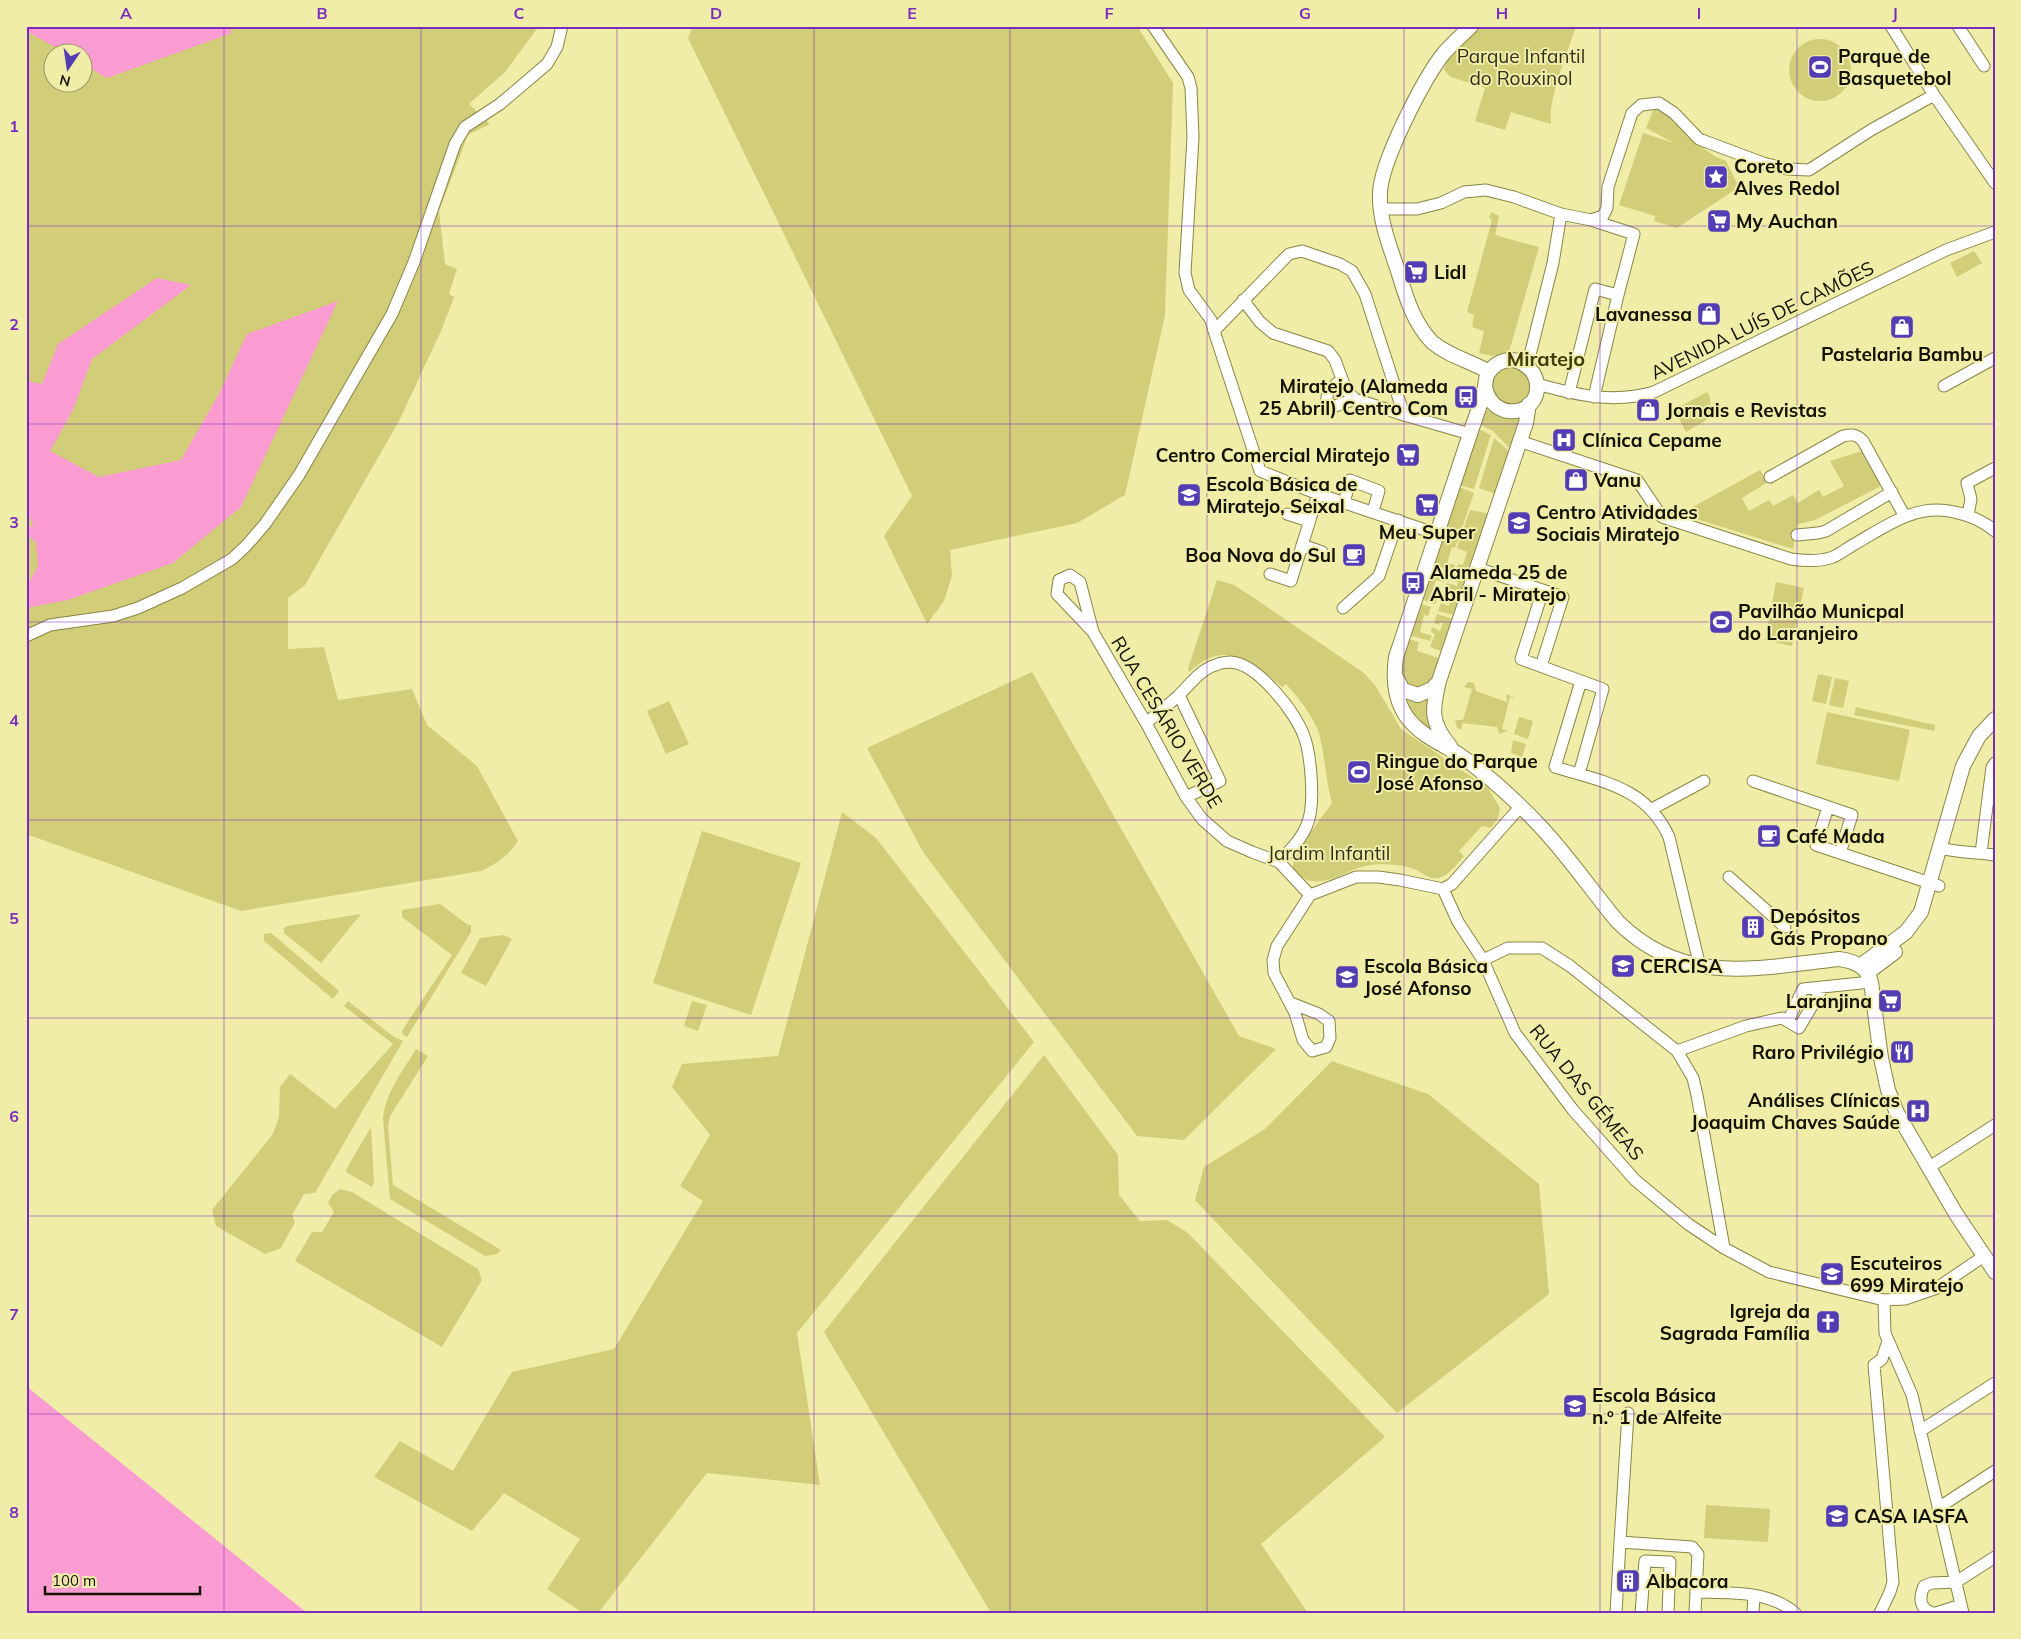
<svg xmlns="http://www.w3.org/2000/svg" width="2021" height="1639" font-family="Mulish,sans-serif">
  <rect width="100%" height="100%" fill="#f0eda9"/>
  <path fill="#d1cd78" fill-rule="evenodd" d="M26,26H539L505,72L469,104L490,124L468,135L439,211L445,264L457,269L449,294L454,297L441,331L399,421L305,585L288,598V649L324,647L338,700L412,689L427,725L477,766L518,841C508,856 497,863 481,871L241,911L26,834ZM52,52H82V82H52Z
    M693,26H1137L1173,83L1165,315L1125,495L1077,523L950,550L952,576L944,601L927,624L884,536L912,496L688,38Z
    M1475,26H1570L1575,29C1567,54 1548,98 1551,124L1511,112L1505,130L1475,121L1485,88L1451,77L1444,70L1448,57Z
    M1789 70a31 31 0 1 1 62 0a31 31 0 1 1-62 0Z
    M1654,108C1661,112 1671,116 1677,122C1695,138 1702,152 1726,161L1739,187L1677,228L1654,221L1656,214L1655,216L1619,205L1643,133L1674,143L1646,128Z
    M1491,212L1499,216L1495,235L1539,247L1509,352L1492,356L1479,353L1484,331L1472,327L1474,315L1467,312L1492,220L1489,218Z
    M1974,251L1982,263L1957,277L1950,263Z
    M1507,367C1518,366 1530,372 1532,384C1532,388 1531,393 1530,396L1514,407L1496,400L1491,386L1497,373Z
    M1707,392L1710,397L1711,414L1705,421L1686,432L1677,415L1679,407Z
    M1488,410L1519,419L1520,423L1511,450L1493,431L1480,425L1484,411Z
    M1477,428L1491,435L1474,489L1459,485Z
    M1494,438L1510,452L1496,494L1479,488Z
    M1862,451L1881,486L1815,520L1798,524L1793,549L1680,514L1760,470L1768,482L1742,498L1749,511L1769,500L1773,506L1793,495L1798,503L1819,490L1823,497L1844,486L1830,461Z
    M1459,487L1474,493L1455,548L1452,547L1447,563L1455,565L1453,571L1432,565Z
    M1470,510L1491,514L1470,577L1456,572L1458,564L1463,565L1467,552L1457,548Z
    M1430,567L1446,572L1444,582L1436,580L1432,592L1438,594L1435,604L1420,599Z
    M1452,575L1468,581L1457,616L1438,611L1441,603L1449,606L1452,595L1444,592L1447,583L1457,586L1458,582L1450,580Z
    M1217,580L1234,585L1254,598L1364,673L1375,685L1401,729L1488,788L1500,808L1498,818L1491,828L1482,826L1459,851L1464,856C1457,864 1449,876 1438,878C1429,880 1422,872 1414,869C1401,864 1378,863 1365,866C1344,871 1324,889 1303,878C1298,875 1295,872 1293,867C1291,856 1325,813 1332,803C1326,781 1325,759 1320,737C1317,721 1297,696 1286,684L1282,687C1261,670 1235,644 1205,660C1200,663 1194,668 1189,672L1188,669Z
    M1776,582L1804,588L1792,646L1765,640Z
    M1418,603L1431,607L1428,616L1424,615L1420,632L1432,636L1430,641L1409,635Z
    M1437,614L1456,620L1444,652L1430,647L1435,634L1431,632L1432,627L1440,631L1443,623L1440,622L1439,625L1434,623Z
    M1407,639L1419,642L1417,651L1442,659L1434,681L1419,691L1400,683L1402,654Z
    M1032,672L1239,1036L1276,1049L1184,1140L1137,1136L923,852L867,748Z
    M1818,674L1832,677L1826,704L1812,701Z
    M1835,678L1849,681L1843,708L1829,705Z
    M1468,682L1474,683L1476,691L1507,702L1506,694L1517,699L1510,697L1502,729L1508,731L1499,734L1497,727L1462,723V730L1457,728L1455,720H1463L1472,689L1464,687Z
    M1401,693L1419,701L1431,698L1448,746L1413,717Z
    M669,701L689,744L666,754L647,711Z
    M1856,707L1935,725L1934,731L1854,715Z
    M1827,712L1910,730L1899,781L1816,764Z
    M1519,717L1533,721L1528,739L1514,734Z
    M1513,740L1526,744L1522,757L1511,753Z
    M842,812L876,838L1034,1042L797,1333L820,1485L707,1473L598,1613H583L547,1589L580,1539L504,1493L472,1531L374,1477L400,1441L453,1471L512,1372L614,1349L703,1201L680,1186L710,1135L672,1087L682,1064L778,1056Z
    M702,831L801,863L751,1015L653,983Z
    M440,904L468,925H471V932L407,1037L402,1034L403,1029L452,955L402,917V910Z
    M361,914L321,963L284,933V928L287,926Z
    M271,933L339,991L333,999L264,941V934Z
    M503,935L512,939L486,986L461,973L480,938Z
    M348,1001L394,1037L403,1041L315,1193L304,1194L292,1215L295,1222L281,1248L265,1254L216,1226L212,1210L273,1134L279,1117L280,1087L290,1074L335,1109L393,1044L344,1006Z
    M692,1001L707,1005L698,1031L684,1026Z
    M416,1049L428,1056L390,1116L388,1127L393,1185L501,1250L497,1254L485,1256L390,1199L383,1119C385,1093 403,1071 416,1049Z
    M1044,1055L1118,1155L1119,1195L1140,1221L1167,1220L1188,1233L1385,1437L1261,1544L1308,1613H991L824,1332Z
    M1332,1061L1428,1094L1539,1184L1549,1294L1397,1413L1195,1200L1204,1167L1265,1129Z
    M371,1127L374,1181L372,1187L346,1172L347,1168Z
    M340,1189L352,1192L478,1269L482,1280L442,1347L295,1261L312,1232H322L334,1212L328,1203L332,1195Z
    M1706,1505L1770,1509L1768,1542L1704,1538Z"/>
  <path fill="#fa9cd1" d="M26,26H228L232,33L107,78L83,64L82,52H64L26,31Z
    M157,278L191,285L92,359L73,410L50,451L99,477L181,460L219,394L247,334L338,301L241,507L173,563L68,600L26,608V588L38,566L36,543L26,533V530L33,525L26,506V381L42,384L58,344Z
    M26,1386L307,1613H26Z"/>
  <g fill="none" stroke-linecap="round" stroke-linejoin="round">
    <defs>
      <path id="minor" d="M1153,26L1188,77L1191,88L1193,137L1185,273L1189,290L1211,320L1214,331
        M1891,26L1934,95L1995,183
        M1958,26L1984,66
        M1381,209H1417L1441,203L1464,192L1486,190L1514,197L1561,214L1591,220L1634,234L1618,295
        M1591,220L1603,216L1607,208L1608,187L1632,113L1641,105L1659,103L1674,113L1699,139L1763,163L1787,169L1809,170L1871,130L1934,95
        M1243,300L1260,322L1273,333L1328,351L1335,360L1346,390L1355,399L1404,415
        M1521,362L1530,355L1553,263L1561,214
        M1341,380L1328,391L1326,404L1335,406L1355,399
        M1537,384C1576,395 1614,404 1654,392L1946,250L1995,232
        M1944,386L1995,358
        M1569,393L1595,289L1618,295L1594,397
        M1519,441L1637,480L1662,517L1791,559C1805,561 1820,562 1833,557C1840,554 1846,549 1853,545C1885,527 1915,503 1954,512C1970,515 1982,520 1995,531
        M1770,477L1843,436C1852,434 1856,434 1863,441L1904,515
        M1344,503L1350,480L1379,491L1373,511
        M1287,514L1309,521
        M1968,515L1971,499L1967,483L1995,468
        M1437,534L1318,494L1260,471L1214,331L1289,254L1302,251L1340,264L1352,271L1365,294L1404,415L1470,434
        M1797,535L1818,533L1826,531L1892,492
        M1302,545L1322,552
        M1477,568L1563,597L1541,666
        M1270,574L1291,581L1318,494
        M1543,590L1521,659L1603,689L1579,774
        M1343,608L1379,576L1398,520
        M1093,632L1080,582L1070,575L1059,580L1057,594L1093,632L1146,723L1186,797L1202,819L1227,841L1252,852L1279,862L1310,895
        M26,636L50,625L113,616L138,608L182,588L232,559L246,546L265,524L299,475L392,314L414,262L455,144L465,127L500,104L547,64L557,47L562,26
        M1581,681L1555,767C1603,782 1646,787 1669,837L1700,967
        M1179,695L1220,781L1186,797
        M1146,723C1157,714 1168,705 1178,696C1189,686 1200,669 1216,665C1220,663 1227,662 1231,662C1258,664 1295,712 1304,736C1311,755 1315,803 1308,822C1303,838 1290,850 1279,862
        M1753,781L1852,815L1840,853
        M1828,807L1816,845L1939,886
        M1652,809L1704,781
        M1940,848C1958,853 1977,852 1995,855
        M1981,853L1992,767L1995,763
        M1729,877L1785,927
        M1443,889L1458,922L1483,960L1515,1033L1573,1110L1635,1180L1688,1224L1724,1248L1769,1272L1884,1300L1905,1299L1937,1288L1984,1256
        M1483,960L1508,948H1542L1570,966L1677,1051L1693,1078L1697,1095L1724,1248
        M1291,1003L1319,1014L1329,1021L1330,1038L1326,1047L1312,1051L1303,1040L1295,1013L1274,973L1273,960L1277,946L1310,895L1356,877H1378L1400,880L1443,889L1452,884L1521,806
        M1788,1021L1803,989L1871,982
        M1677,1051L1746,1026L1782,1018L1799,1028L1823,987
        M1928,1168L1995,1125
        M1884,1300L1885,1333L1912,1395L1963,1613
        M1628,1413L1620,1542L1692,1547L1698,1554L1696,1592C1728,1593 1769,1590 1795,1613
        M1920,1431L1995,1383
        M1938,1508L1995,1471
        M1616,1613L1620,1542
        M1641,1613L1645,1561L1670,1562L1668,1613
        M1695,1613L1696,1592
        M1753,1613L1754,1596
        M1880,1613L1890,1592L1893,1582L1874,1365L1882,1359L1888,1341
        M1933,1613C1919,1609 1919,1598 1924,1586L1932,1583L1956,1582L1995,1557
        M1936,1613L1961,1605"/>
      <path id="major" d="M1471,26C1462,35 1452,44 1444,53C1424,78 1380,163 1380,194C1379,220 1390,247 1398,271C1406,297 1413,322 1432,342C1448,356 1471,361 1489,372
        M1485,386C1491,423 1540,417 1537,384C1536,376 1531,369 1525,365C1513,356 1497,360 1489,372C1485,377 1486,381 1485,387C1482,402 1475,418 1470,434C1445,508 1421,583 1396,657C1393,678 1394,698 1406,716C1418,733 1437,742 1455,752C1468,760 1482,772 1494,782C1509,795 1524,809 1538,824C1567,854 1591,890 1618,922C1684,987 1756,968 1839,959C1854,961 1867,966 1871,982L1881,1058L1888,1090L1897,1113L1956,1214L1995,1272
        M1397,679L1403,690L1418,695L1432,689L1439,681
        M1450,746C1430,722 1432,710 1439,681L1526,423L1529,404
        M1860,966L1906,932L1921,912L1963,766L1979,736L1995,719
        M1867,973L1895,952"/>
    </defs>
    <use href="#minor" stroke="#898544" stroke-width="13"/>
    <use href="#major" stroke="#898544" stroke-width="16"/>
    <use href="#minor" stroke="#fff" stroke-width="11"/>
    <use href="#major" stroke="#fff" stroke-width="14"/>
  </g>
  <path fill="none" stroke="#7b2cbf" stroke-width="1" stroke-opacity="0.55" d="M224,26V1613M421,26V1613M617,26V1613M814,26V1613M1010,26V1613M1207,26V1613M1404,26V1613M1600,26V1613M1797,26V1613M26,226H1995M26,424H1995M26,622H1995M26,820H1995M26,1018H1995M26,1216H1995M26,1414H1995"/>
  <defs>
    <symbol id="stadium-square" viewBox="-11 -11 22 22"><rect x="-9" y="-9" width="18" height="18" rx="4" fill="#543db4" stroke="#f0eda9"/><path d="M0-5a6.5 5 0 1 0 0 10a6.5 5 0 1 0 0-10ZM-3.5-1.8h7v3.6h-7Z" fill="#fff"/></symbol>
    <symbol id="sight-square" viewBox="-11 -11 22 22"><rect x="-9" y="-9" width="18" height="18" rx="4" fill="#543db4" stroke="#f0eda9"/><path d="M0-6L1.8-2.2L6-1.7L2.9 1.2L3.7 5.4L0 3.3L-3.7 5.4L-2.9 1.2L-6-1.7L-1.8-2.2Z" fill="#fff"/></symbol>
    <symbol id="supermarket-square" viewBox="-11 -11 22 22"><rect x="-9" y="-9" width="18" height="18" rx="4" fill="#543db4" stroke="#f0eda9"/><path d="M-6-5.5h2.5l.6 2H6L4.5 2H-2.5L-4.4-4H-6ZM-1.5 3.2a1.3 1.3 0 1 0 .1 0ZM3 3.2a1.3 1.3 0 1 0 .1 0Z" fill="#fff"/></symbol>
    <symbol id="shop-square" viewBox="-11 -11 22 22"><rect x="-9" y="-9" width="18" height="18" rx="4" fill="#543db4" stroke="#f0eda9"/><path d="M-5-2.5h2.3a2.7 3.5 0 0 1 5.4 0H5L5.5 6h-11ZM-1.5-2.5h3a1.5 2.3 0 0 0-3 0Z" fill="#fff"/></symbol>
    <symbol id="bus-square" viewBox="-11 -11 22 22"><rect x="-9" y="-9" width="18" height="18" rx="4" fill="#543db4" stroke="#f0eda9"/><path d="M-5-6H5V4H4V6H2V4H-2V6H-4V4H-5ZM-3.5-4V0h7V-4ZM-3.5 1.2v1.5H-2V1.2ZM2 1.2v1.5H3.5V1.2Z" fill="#fff"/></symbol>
    <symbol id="hospital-square" viewBox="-11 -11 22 22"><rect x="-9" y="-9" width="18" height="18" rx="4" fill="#543db4" stroke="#f0eda9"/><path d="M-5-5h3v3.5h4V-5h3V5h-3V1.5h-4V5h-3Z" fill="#fff"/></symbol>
    <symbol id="school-square" viewBox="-11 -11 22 22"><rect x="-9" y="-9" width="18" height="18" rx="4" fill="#543db4" stroke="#f0eda9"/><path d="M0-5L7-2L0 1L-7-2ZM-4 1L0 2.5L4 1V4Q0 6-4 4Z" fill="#fff"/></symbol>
    <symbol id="cafe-square" viewBox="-11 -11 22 22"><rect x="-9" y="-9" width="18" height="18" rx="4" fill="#543db4" stroke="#f0eda9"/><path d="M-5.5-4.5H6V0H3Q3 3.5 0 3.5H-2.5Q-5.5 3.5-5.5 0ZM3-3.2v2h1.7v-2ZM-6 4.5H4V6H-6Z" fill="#fff"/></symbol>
    <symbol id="building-square" viewBox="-11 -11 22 22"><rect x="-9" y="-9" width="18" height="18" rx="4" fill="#543db4" stroke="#f0eda9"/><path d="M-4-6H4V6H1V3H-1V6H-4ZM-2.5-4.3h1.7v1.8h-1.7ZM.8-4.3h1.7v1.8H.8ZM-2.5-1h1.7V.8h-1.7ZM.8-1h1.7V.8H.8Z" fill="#fff"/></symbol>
    <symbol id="restaurant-square" viewBox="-11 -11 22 22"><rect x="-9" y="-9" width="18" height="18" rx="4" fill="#543db4" stroke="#f0eda9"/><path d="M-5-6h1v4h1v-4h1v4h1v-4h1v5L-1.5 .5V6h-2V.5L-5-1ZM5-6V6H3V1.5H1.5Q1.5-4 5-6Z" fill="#fff"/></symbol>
    <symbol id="church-square" viewBox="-11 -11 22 22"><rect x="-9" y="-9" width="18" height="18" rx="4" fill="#543db4" stroke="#f0eda9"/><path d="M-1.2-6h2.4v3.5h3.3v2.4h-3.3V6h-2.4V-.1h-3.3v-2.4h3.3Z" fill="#fff"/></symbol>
  </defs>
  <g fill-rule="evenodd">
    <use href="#stadium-square" x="1806" y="53" width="28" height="28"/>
    <use href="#sight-square" x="1702" y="163" width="28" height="28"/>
    <use href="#supermarket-square" x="1705" y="207" width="28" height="28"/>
    <use href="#supermarket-square" x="1402" y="258" width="28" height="28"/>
    <use href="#shop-square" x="1695" y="300" width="28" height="28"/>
    <use href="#shop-square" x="1888" y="313" width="28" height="28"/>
    <use href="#bus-square" x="1452" y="383" width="28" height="28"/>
    <use href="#shop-square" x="1634" y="396" width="28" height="28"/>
    <use href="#hospital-square" x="1550" y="426" width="28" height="28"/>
    <use href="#supermarket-square" x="1394" y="441" width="28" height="28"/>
    <use href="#shop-square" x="1562" y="466" width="28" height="28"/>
    <use href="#school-square" x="1175" y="481" width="28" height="28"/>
    <use href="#supermarket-square" x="1413" y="491" width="28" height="28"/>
    <use href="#school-square" x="1505" y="509" width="28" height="28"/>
    <use href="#cafe-square" x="1340" y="541" width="28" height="28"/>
    <use href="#bus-square" x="1399" y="569" width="28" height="28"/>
    <use href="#stadium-square" x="1707" y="608" width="28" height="28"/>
    <use href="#stadium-square" x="1345" y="758" width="28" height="28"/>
    <use href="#cafe-square" x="1755" y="822" width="28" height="28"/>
    <use href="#building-square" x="1739" y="913" width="28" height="28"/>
    <use href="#school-square" x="1609" y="952" width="28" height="28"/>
    <use href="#school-square" x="1333" y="963" width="28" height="28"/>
    <use href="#supermarket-square" x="1876" y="987" width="28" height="28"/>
    <use href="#restaurant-square" x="1888" y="1038" width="28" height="28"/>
    <use href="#hospital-square" x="1904" y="1097" width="28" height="28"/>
    <use href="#school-square" x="1818" y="1260" width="28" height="28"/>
    <use href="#church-square" x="1814" y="1308" width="28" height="28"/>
    <use href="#school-square" x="1561" y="1392" width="28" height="28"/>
    <use href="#school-square" x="1823" y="1502" width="28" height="28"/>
    <use href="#building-square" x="1614" y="1567" width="28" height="28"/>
  </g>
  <g text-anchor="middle" stroke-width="4" stroke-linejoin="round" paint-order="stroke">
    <g font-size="19" fill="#313019" stroke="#f0eda9">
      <text x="1521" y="63">Parque Infantil<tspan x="1521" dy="22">do Rouxinol</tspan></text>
      <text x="1329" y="860">Jardim Infantil</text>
    </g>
    <g font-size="19" font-weight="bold" fill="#131100" stroke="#f0eda9" text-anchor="start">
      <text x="1838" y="63">Parque de<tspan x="1838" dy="22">Basquetebol</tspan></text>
      <text x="1734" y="173">Coreto<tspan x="1734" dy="22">Alves Redol</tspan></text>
      <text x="1736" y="228">My Auchan</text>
      <text x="1434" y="279">Lidl</text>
      <text x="1692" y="321" text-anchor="end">Lavanessa</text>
      <text x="1902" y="361" text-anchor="middle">Pastelaria Bambu</text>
      <text x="1448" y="393" text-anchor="end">Miratejo (Alameda<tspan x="1448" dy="22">25 Abril) Centro Com</tspan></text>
      <text x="1666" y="417">Jornais e Revistas</text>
      <text x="1582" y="447">Clínica Cepame</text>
      <text x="1390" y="462" text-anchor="end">Centro Comercial Miratejo</text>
      <text x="1594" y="487">Vanu</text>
      <text x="1206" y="491">Escola Básica de<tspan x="1206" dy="22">Miratejo, Seixal</tspan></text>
      <text x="1536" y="519">Centro Atividades<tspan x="1536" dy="22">Sociais Miratejo</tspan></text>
      <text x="1427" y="539" text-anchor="middle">Meu Super</text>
      <text x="1336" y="562" text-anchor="end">Boa Nova do Sul</text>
      <text x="1430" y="579">Alameda 25 de<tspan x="1430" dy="22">Abril - Miratejo</tspan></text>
      <text x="1738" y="618">Pavilhão Municpal<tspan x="1738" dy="22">do Laranjeiro</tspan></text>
      <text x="1376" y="768">Ringue do Parque<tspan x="1376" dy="22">José Afonso</tspan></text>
      <text x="1786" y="843">Café Mada</text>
      <text x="1770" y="923">Depósitos<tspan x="1770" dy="22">Gás Propano</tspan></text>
      <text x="1364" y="973">Escola Básica<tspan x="1364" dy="22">José Afonso</tspan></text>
      <text x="1640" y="973">CERCISA</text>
      <text x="1872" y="1008" text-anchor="end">Laranjina</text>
      <text x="1884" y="1059" text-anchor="end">Raro Privilégio</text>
      <text x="1900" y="1107" text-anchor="end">Análises Clínicas<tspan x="1900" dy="22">Joaquim Chaves Saúde</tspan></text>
      <text x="1850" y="1270">Escuteiros<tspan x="1850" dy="22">699 Miratejo</tspan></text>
      <text x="1810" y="1318" text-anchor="end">Igreja da<tspan x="1810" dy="22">Sagrada Família</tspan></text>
      <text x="1592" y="1402">Escola Básica<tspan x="1592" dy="22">n.º 1 de Alfeite</tspan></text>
      <text x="1854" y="1523">CASA IASFA</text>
      <text x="1646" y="1588">Albacora</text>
    </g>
    <g font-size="19" fill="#131100" stroke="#f0eda9">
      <text transform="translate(1762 320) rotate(-26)" y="7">AVENIDA LUÍS DE CAMÕES</text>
      <text transform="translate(1167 722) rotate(59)" y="7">RUA CESÁRIO VERDE</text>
      <text transform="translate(1587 1092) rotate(51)" y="7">RUA DAS GÉMEAS</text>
    </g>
    <g font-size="20" font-weight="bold" fill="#403c07" stroke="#f0eda9">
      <text x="1546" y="366">Miratejo</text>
    </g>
  </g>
  <rect width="2021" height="1639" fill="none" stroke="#f0eda9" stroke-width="55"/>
  <g transform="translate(68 68) rotate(193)"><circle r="24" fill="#f0eda9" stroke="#989565"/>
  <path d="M0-4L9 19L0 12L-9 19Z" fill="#543db4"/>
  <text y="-8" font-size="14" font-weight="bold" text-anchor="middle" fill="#131100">N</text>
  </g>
  <path d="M45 1586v8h155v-8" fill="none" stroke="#131100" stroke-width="2.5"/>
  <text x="52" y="1586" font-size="15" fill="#131100" stroke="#f0eda9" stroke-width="4" paint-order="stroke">100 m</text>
  <rect x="28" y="28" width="1966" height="1584" fill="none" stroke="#7b2cbf" stroke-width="2"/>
  <g font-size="16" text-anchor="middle" font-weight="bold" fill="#7b2cbf">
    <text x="126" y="19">A</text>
    <text x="322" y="19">B</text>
    <text x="519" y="19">C</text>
    <text x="716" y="19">D</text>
    <text x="912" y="19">E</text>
    <text x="1109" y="19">F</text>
    <text x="1305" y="19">G</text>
    <text x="1502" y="19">H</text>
    <text x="1699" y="19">I</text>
    <text x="1895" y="19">J</text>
    <text x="14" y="132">1</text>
    <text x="14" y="330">2</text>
    <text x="14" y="528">3</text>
    <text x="14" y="726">4</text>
    <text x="14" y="924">5</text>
    <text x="14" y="1122">6</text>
    <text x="14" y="1320">7</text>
    <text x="14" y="1518">8</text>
  </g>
</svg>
